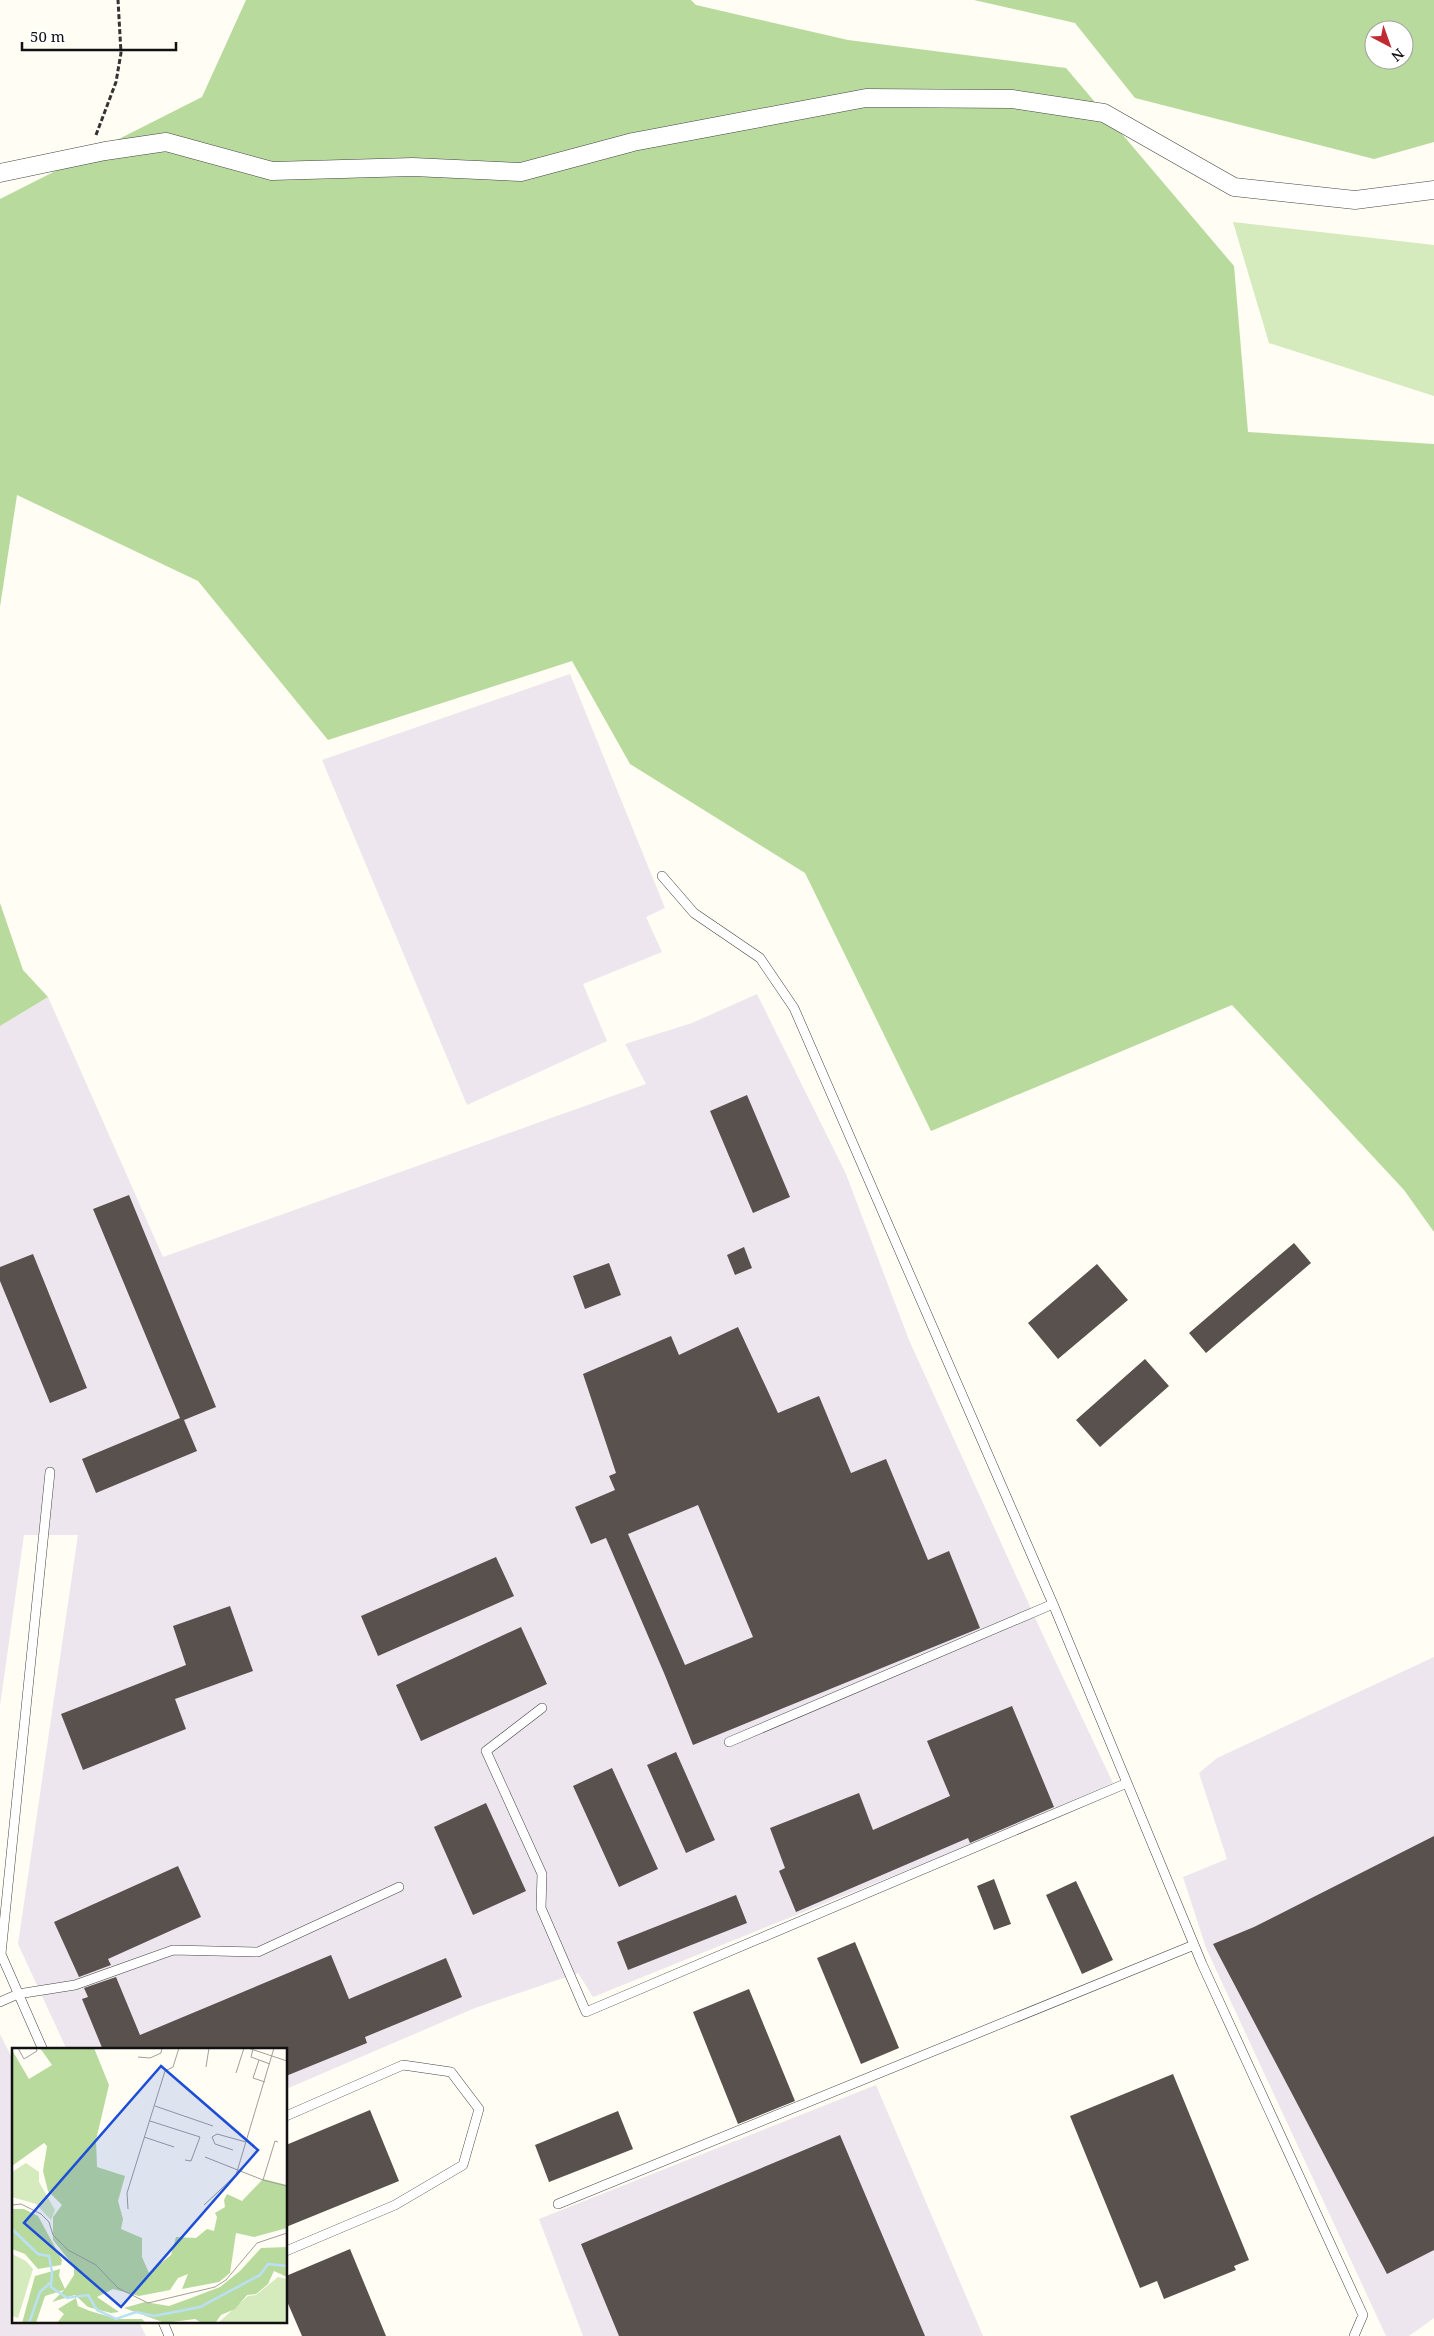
<svg xmlns="http://www.w3.org/2000/svg" width="1434" height="2336" font-family="'Noto Serif',serif">
  <rect width="100%" height="100%" fill="#fffdf4"/>
  <path fill="#ede6ee" d="M570,674L665,908L646,917L662,952L583,984L607,1041L467,1105L322,760Z
    M757,994L846,1174L909,1340L1042,1633L1113,1783L1017,1826L593,1997L578,1973L475,2008L286,2089V2050H67L18,1944L78,1535H24L0,1706V1026L48,997L163,1257L646,1084L625,1044L692,1023Z
    M1434,1657V2318L1409,2336H1386L1206,1948L1183,1877L1227,1859L1199,1773L1217,1758Z
    M0,2034L14,2062V2322H139L146,2336H0Z
    M876,2085L983,2336H583L539,2219Z"/>
  <path fill="#d5eabd" d="M1233,222L1434,245V396L1269,343Z"/>
  <path fill="#b9da9d" fill-rule="evenodd" d="M246,0H691L696,5L848,40L1066,68L1234,266L1248,432L1434,444V1232L1404,1190L1232,1005L931,1131L805,873L630,764L572,661L328,740L198,581L17,495L0,607V199L202,97Z
    M974,0H1434V142L1374,159L1135,98L1075,23ZM1374,30H1404V60H1374Z
    M0,903L23,970L48,997L0,1026Z"/>
  <path fill="#59514d" fill-rule="evenodd" d="M747,1095L790,1197L753,1213L710,1111Z
    M129,1195L216,1407L184,1420L197,1451L96,1493L82,1459L180,1418L93,1209Z
    M1294,1243L1311,1263L1206,1353L1189,1333Z
    M744,1247L752,1268L735,1275L727,1255Z
    M33,1254L87,1388L50,1403L0,1281V1267Z
    M609,1263L621,1295L585,1309L573,1276Z
    M1097,1264L1128,1300L1058,1359L1028,1323Z
    M738,1327L778,1413L819,1396L851,1473L886,1459L928,1560L949,1551L980,1628L693,1745L664,1673L606,1538L591,1544L575,1507L615,1490L609,1476L616,1473L583,1374L671,1336L679,1355ZM698,1505L753,1637L685,1665L628,1534Z
    M1145,1359L1169,1386L1100,1447L1076,1420Z
    M496,1557L514,1596L378,1656L361,1616Z
    M230,1606L253,1671L175,1699L186,1729L83,1770L61,1714L186,1665L173,1626Z
    M521,1627L547,1684L421,1741L396,1685Z
    M1012,1706L1054,1807L970,1843L968,1838L796,1912L779,1871L785,1868L770,1828L859,1793L873,1830L950,1796L927,1741Z
    M676,1752L715,1840L686,1853L647,1765Z
    M612,1768L658,1869L619,1887L573,1786Z
    M486,1803L526,1891L473,1915L434,1827Z
    M1434,1836V2250L1387,2274L1213,1944L1254,1927Z
    M178,1866L201,1917L108,1959L111,1965L79,1977L54,1922Z
    M994,1879L1011,1924L994,1930L977,1886Z
    M1076,1881L1113,1960L1082,1974L1046,1895Z
    M736,1895L747,1923L628,1970L617,1942Z
    M855,1942L899,2048L861,2064L817,1958Z
    M331,1955L349,1999L446,1958L462,1997L365,2037L367,2043L286,2076V2050H103L82,1999L88,1997L84,1988L116,1977L140,2035Z
    M749,1989L795,2101L738,2124L693,2012Z
    M1173,2074L1249,2260L1234,2266L1236,2270L1164,2299L1157,2281L1140,2288L1070,2116Z
    M370,2110L399,2181L286,2227V2145Z
    M618,2111L633,2149L549,2182L535,2145Z
    M840,2135L925,2336H619L581,2244Z
    M350,2249L386,2336H302L286,2299V2276Z"/>
  <g fill="none" stroke-linecap="round" stroke-linejoin="round">
    <defs>
      <path id="lane" d="M662,876L694,913L760,958L794,1008L1053,1604L1202,1964L1363,2315L1354,2336
        M542,1708L486,1751L542,1874L541,1908L586,2012L1127,1783
        M729,1742L1053,1604
        M0,2002L18,1994L75,1985L173,1950L258,1952L399,1887
        M43,2050L1,1954L50,1472
        M286,2116L403,2065L451,2072L479,2109L463,2165L395,2205L286,2251
        M558,2204L1194,1945
        M163,2322L169,2336"/>
      <path id="street" d="M0,173L105,151L166,142L272,171L413,167L521,172L633,142L866,98L1012,99L1104,113L1234,187L1355,200L1434,190"/>
    </defs>
    <use href="#lane" stroke="#444" stroke-width="10"/>
    <use href="#street" stroke="#444" stroke-width="19"/>
    <path stroke="#333" stroke-width="3" stroke-dasharray="5 2.5" stroke-linecap="butt" d="M96,135L116,82L121,53L118,0"/>
    <use href="#lane" stroke="#fff" stroke-width="9"/>
    <use href="#street" stroke="#fff" stroke-width="18"/>
  </g>
  <g transform="translate(12 2048)">
    <rect width="275" height="275" fill="#fffdf4"/>
    <path d="M14,115L27,124V134L43,162L39,172L24,156L0,149V124ZM0,206L14,213L21,221L6,270L0,268ZM266,229L275,231V275H206L236,248L244,247Z" fill="#d5eabd"/>
    <path d="M28,0H82L97,37L84,92L85,119L113,128L106,153L111,171L109,181L130,190V209L137,225L159,207L164,189L184,190L195,181L202,183L205,169L203,165L213,159L212,152L215,146L230,153L251,131L275,137V180L242,189L224,185L218,225L207,234L170,241L176,226L166,230L158,242L127,248L101,241L85,249L107,264L99,265L76,259L63,247L40,254L52,242L33,248L24,275H10L23,228L48,221L47,228L53,241L62,227V218L41,192V169L50,157L36,143L31,123L35,98L32,95L0,118V2L17,31L40,17ZM0,161H12L26,168L50,212L49,217L26,221L13,206L0,201ZM275,199V229L262,223L256,236L244,246L235,247L223,261L209,267L204,274L190,275L183,271L153,275L112,260L133,254L157,258L179,250L208,239L228,223L249,200ZM64,250L66,258L78,263L105,271H130L134,275H45L52,266L46,261Z" fill="#b9da9d"/>
    <path fill="none" stroke="#bae0f5" stroke-width="2.5" d="M0,181L26,206L37,208L40,224L39,239L55,250L76,247L85,262L104,271L124,264L142,268L188,259L248,227L256,216L275,218M17,275L28,244L38,235"/>
    <path fill="none" stroke="#a09f99" stroke-width="1" d="M6,0L12,11L25,3L24,0M236,0L275,13M241,1L239,9L258,16M126,9L138,10L149,5L150,0M247,12L241,30L253,34M194,19L197,0M224,25L232,0M143,58L201,78M138,73L188,89L179,113L173,112M132,89L162,99M221,102L203,96L200,89L205,86L234,94M193,109L251,132L263,93L266,94M251,132L275,138M0,157L9,156L29,166L37,174L41,187L56,202L84,217L106,240L136,255L203,239L214,232L245,195L275,185M192,157L224,127L262,0M116,161L115,145L153,23L161,19L167,0"/>
    <path fill="#1d4ed8" fill-opacity="0.15" stroke="#1d4ed8" stroke-width="2.5" d="M149,18L246,102L109,259L12,175Z"/>
    <rect width="275" height="275" fill="none" stroke="#111" stroke-width="2.5"/>
  </g>
  <g transform="translate(1389 45) rotate(139)"><circle r="24" fill="#ffffff" stroke="#a0a0a0"/>
  <path d="M0-4L9 19L0 12L-9 19Z" fill="#bf2a33"/>
  <text y="-8" font-size="14" font-weight="bold" text-anchor="middle" fill="#111111">N</text>
  </g>
  <path d="M22 42v8h154v-8" fill="none" stroke="#111111" stroke-width="2.5"/>
  <text x="30" y="42" font-size="15" fill="#111111" stroke="#ffffff" stroke-width="4" paint-order="stroke">50 m</text>
</svg>
